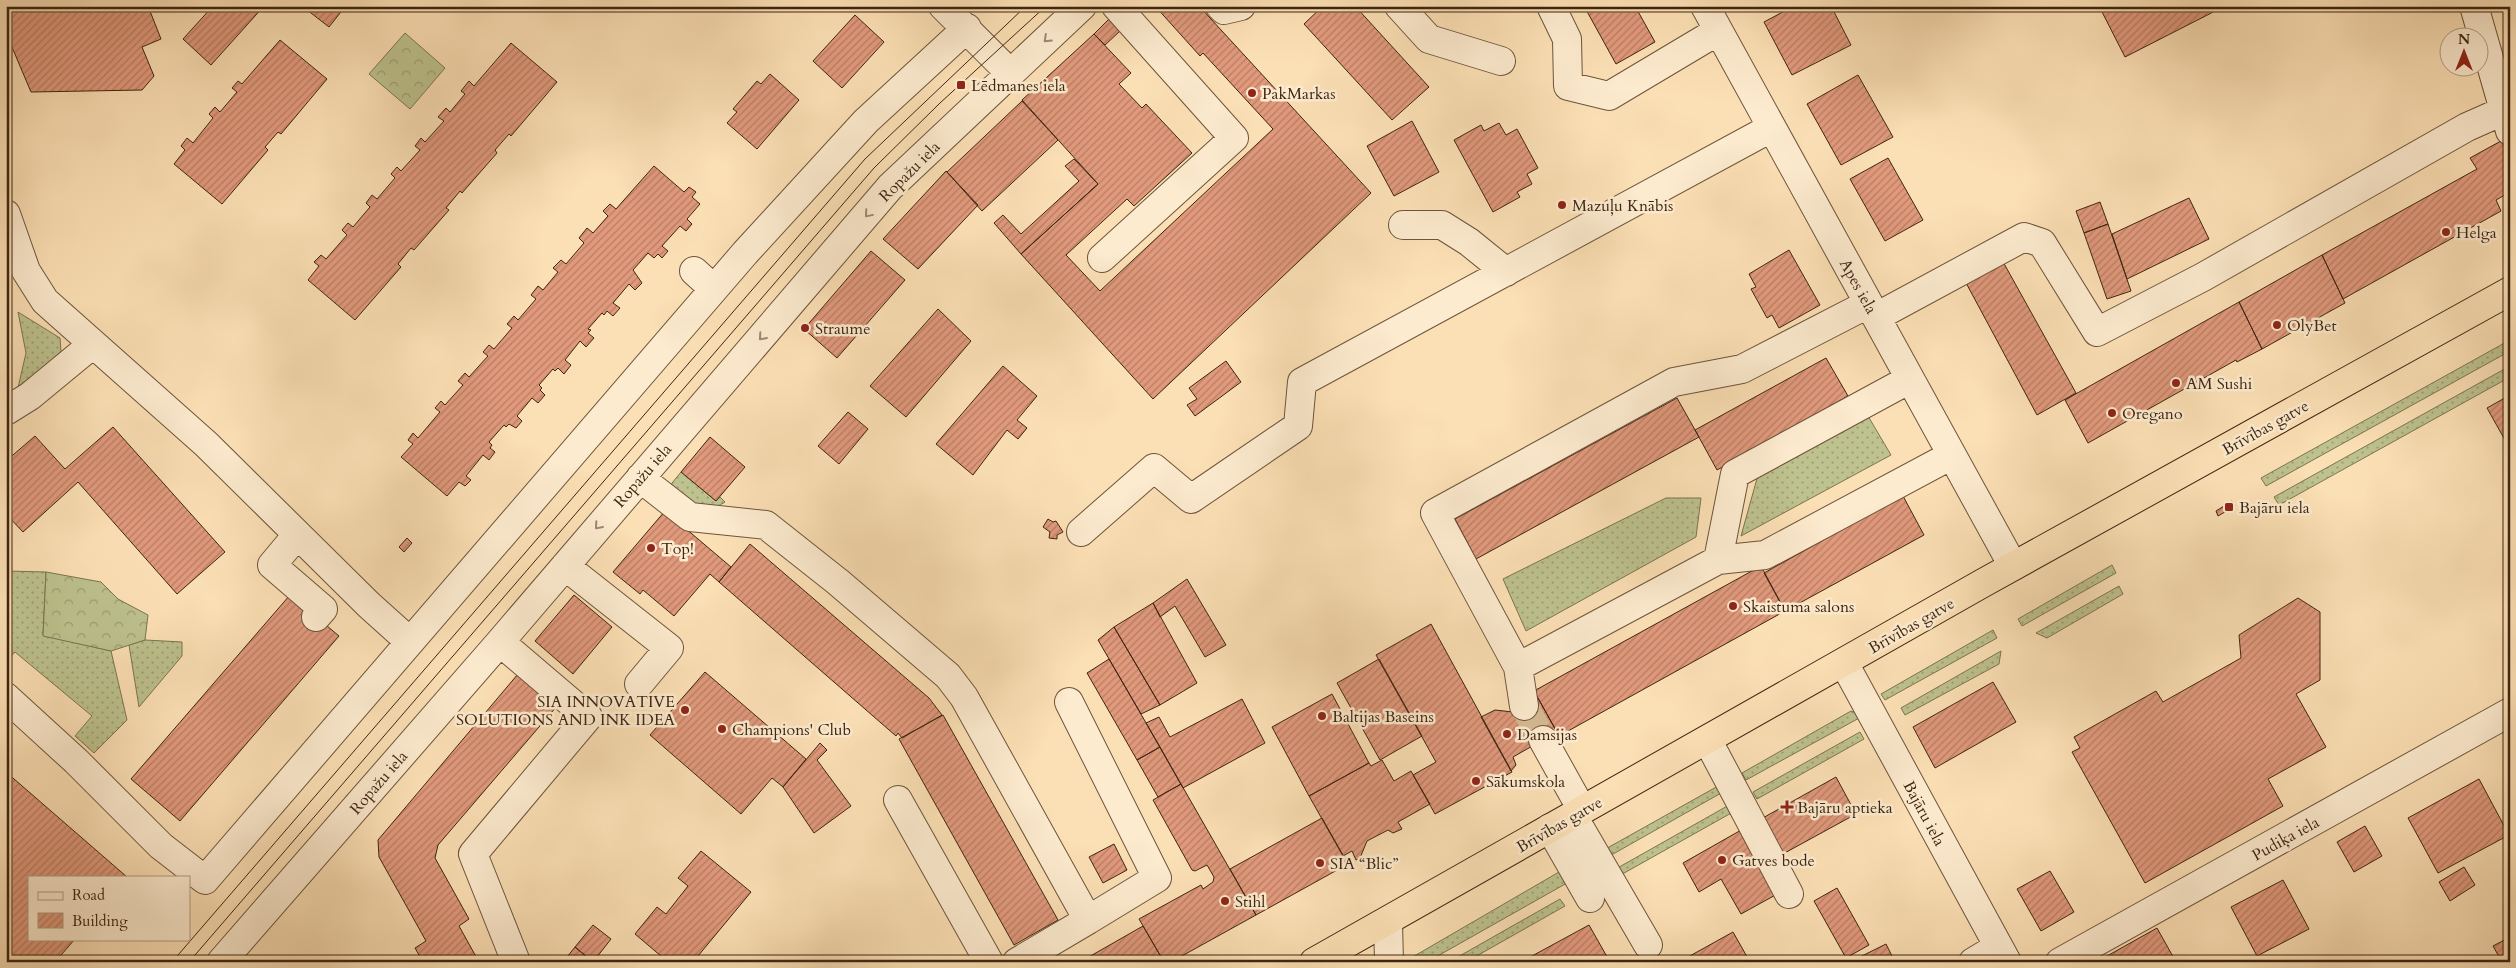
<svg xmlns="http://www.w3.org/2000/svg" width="2516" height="968" font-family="Cardo,serif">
  <defs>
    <pattern id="grass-dots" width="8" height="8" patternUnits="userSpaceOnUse" patternTransform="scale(1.25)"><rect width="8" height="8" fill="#bdc28e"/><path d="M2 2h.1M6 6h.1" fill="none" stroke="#9b9d73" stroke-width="1.8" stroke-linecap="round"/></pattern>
    <pattern id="forest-crowns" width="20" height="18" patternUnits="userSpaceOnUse" patternTransform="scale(1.25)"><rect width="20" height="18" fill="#bdc28e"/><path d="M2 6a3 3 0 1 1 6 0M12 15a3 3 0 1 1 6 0" fill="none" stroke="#9b9d73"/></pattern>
    <pattern id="building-hatch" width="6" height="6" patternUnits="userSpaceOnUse" patternTransform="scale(1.25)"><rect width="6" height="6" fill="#e1997c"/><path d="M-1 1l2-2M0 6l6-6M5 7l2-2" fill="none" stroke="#b87d64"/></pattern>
  </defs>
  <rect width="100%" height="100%" fill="#fce0b5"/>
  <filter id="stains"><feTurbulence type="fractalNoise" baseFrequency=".004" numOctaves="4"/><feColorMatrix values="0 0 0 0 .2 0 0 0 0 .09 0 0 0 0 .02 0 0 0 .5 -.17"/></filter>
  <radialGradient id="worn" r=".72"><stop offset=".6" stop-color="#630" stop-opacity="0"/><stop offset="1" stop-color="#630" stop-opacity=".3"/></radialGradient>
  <path fill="url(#grass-dots)" stroke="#7d7450" d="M18,312L60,338L61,352L17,392L26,353Z
    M2510,340V351L2266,486L2261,478Z
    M2510,366V377L2279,505L2274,497Z
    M1868,416L1891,455L1741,536L1758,475Z
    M681,472L716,501L720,497L725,502C701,518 688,502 668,488Z
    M1666,498H1701L1696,537L1526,631L1503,579Z
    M2112,565L2116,573L2022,626L2018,619Z
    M6,571L46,572L43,635L111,651L127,720L94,753L75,736L92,716L15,652L6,662Z
    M2119,586L2123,594L2047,638L2036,633Z
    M1993,630L1997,638L1885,700L1881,694Z
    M145,640L182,642V656L139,707L129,645Z
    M2001,651L1999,664L1905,715L1901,708Z
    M1851,711L1857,713L1861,717L1746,780L1742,773Z
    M1860,732L1864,739L1757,799L1753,792Z
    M1727,781L1730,788L1606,858L1602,851Z
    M1738,800L1742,807L1617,877L1614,870Z
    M1559,872L1567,883L1427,962H1404Z
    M1560,899L1565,906L1466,962H1449Z"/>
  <path fill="url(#forest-crowns)" stroke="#7d7450" d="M405,33L445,68L410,109L369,74Z
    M46,572L101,582L118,599L148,615L145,640L111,651L43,636Z"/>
  <path fill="url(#building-hatch)" stroke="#3d2512" d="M6,6H148L161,39L142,47L154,76L142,90L31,92L6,33Z
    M213,6H264L211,65L183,39Z
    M302,6H342L344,8L329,27Z
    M1155,6H1199L1371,193L1153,399L1021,254L1098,184L1022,100L1094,34L1131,73L1119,84L1142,108L1146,104L1192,153L1134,206L1127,199L1066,255L1100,291L1273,129L1203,53L1200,56Z
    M1323,6H1355L1429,87L1392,120L1304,24Z
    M1584,6H1635L1655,42L1616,64Z
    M1794,6H1831L1851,45L1792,75L1764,22Z
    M2099,6H2225L2125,57Z
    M855,15L884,42L842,88L813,61Z
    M1109,19L1120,31L1105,45L1094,34Z
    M280,40L327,79L281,134L278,132L265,147L268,150L222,204L174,164L185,150L181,146L187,138L193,143L213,118L209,114L215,107L220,112L237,92L232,88L238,81L242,84Z
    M511,43L557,82L511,136L509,134L495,150L497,153L462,193L460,191L446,208L449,210L414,250L411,248L398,264L401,267L355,320L308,280L319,266L314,262L321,255L326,259L347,235L342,230L348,223L353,227L370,207L366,203L372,195L377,199L395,178L391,174L397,167L401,171L420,150L415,146L421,138L425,142L444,121L438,117L446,108L450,112L465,94L461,91L469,81L474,86Z
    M770,74L799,100L757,149L727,123L737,112L733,109L757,81L761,84Z
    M1858,75L1893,137L1841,165L1807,104Z
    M1022,101L1058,140L982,211L947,172Z
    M1412,121L1439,172L1394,196L1367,146Z
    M1499,123L1506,135L1517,129L1538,168L1527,174L1532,184L1517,192L1520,197L1493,212L1454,140L1481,125L1484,131Z
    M2510,136V192L2496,200L2501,211L2343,299L2322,255L2477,169L2470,158Z
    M1888,158L1923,220L1885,241L1850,179Z
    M1074,159L1098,184L1021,254L994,223L1003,215L1021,234L1079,181L1065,166Z
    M654,166L684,192L689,187L696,192L692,197L700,204L687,219L692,224L686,231L680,226L662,246L668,251L662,258L658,254L654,258L648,253L633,270L642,283L635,290L629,284L613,303L620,308L613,316L607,311L604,315L602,313L588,329L591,330L588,333L594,338L586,347L580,341L565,360L571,365L564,374L558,368L555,371L553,369L539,385L542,388L540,390L545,395L538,403L532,398L517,416L522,421L516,428L509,424L506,427L504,425L489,442L492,445L490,448L495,452L489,460L483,455L466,476L471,480L465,486L459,482L447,496L401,457L413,444L408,440L413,433L418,438L440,412L435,408L441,401L445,405L463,385L458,381L465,373L469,377L488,356L483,352L489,345L494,349L512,328L507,324L514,316L518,320L536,299L531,295L538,286L543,290L558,272L553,268L561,260L566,264L584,243L579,238L587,228L593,233L608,216L603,211L610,204L616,209Z
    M946,171L978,205L918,269L883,239Z
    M2189,198L2209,239L2127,279L2112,234Z
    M2100,202L2108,224L2084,233L2076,211Z
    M2108,224L2131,291L2107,299L2084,233Z
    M1789,250L1820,305L1779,328L1772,315L1767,318L1751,289L1756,287L1749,274Z
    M871,251L905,280L837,358L804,329Z
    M2322,255L2345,303L2262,349L2239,302Z
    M2002,260L2076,393L2037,415L1965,281Z
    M2239,302L2262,349L2237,362L2236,360L2088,443L2065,400Z
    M938,309L971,341L906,417L870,386Z
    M1826,358L1848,396L1717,470L1695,430Z
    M1226,361L1241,382L1195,416L1187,405L1197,399L1189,388Z
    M1003,366L1037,396L1017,420L1027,428L1018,439L1007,430L973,475L936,444Z
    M2510,395V449L2487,408Z
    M1677,398L1699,437L1476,559L1455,519Z
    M848,412L868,429L839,464L818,446Z
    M113,427L225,552L177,594L78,482L23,532L6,514V461L35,436L65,469Z
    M710,437L745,467L716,501L681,472Z
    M1903,496L1924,535L1785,611L1764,573Z
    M2232,501L2235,506L2218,516L2216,511Z
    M665,511L731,567L719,582L710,574L674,616L643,590L640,594L613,572Z
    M1048,519L1053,522L1056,521L1063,532L1057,535V539L1049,538L1050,532L1043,527Z
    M407,538L412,543L404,552L399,547Z
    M750,544L929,698L942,715L902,738L898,733L896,736L719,582Z
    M1761,566L1785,611L1559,736L1534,691Z
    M1187,579L1226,645L1205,657L1175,606L1160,617L1153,603Z
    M290,595L339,636L180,821L131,779Z
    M574,595L612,627L573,674L535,641Z
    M2298,598L2320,612V680L2296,694L2326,747L2268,779L2283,806L2145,883L2072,752L2080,748L2074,737L2156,691L2163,702L2241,658L2239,635Z
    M1153,603L1197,683L1160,705L1114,627Z
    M1431,624L1512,772L1435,814L1413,775L1436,762L1376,655Z
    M1114,627L1160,705L1141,714L1098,640Z
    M1109,659L1160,747L1137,760L1087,673Z
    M1379,659L1422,736L1380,760L1337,683Z
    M705,672L806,759L783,787L772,778L741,814L650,735Z
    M518,674L557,706L438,845L435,858L469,919L459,926L479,962H423L415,948L426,941L379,857L378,840Z
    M1993,682L2016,722L1935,768L1913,727Z
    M1332,694L1369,763L1309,796L1272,727Z
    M1538,698L1557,732L1513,757L1516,765L1511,771L1481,717L1495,710L1513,712Z
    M1242,699L1265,743L1183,788L1146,723L1159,717L1170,737Z
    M943,715L1058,920L1014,945L899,739Z
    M820,743L827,750L817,760L851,806L814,833L783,787Z
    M1160,747L1181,784L1158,797L1137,760Z
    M1382,760L1394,781L1411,771L1430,804L1398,822L1402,829L1393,833L1388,830L1367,841L1360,858L1356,860L1352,851L1343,856L1309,796L1369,763L1371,766Z
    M6,772L127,877H29V939H75L55,962H17L6,953Z
    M1836,777L1856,814L1781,855L1761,819Z
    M2479,779L2509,835L2438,873L2408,818Z
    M1181,784L1256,915L1171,962H1164L1139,919L1201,885L1203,889L1213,882L1214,877L1207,865L1195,871L1192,870L1153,800Z
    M1322,818L1348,864L1256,915L1230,869Z
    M2365,826L2382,856L2354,872L2337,842Z
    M1743,829L1779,893L1741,914L1721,879L1699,892L1683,863Z
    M1114,844L1127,870L1103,883L1089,857Z
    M701,851L751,892L693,962H668L635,934L657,907L666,914L688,886L678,878Z
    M2464,867L2475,885L2450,901L2439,882Z
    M2050,871L2074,912L2041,931L2017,889Z
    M2283,880L2309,929L2257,956L2231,907Z
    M1837,888L1869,945L1846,958L1814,901Z
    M593,925L611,939L593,962L575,947Z
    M1589,925L1610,962H1521Z
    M1143,926L1164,962H1080Z
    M2157,928L2176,962H2101L2100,960Z
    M1733,932L1750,962H1679Z
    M2510,937V962H2502L2493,946Z
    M1886,944L1895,962H1857L1856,959Z
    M575,947L593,962H563Z"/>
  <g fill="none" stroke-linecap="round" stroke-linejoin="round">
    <path stroke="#d6bb94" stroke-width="28" stroke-dasharray="28 14" stroke-linecap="butt" d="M1524,706L1543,740"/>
    <defs>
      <path id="minor" d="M943,6L1010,73
        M1220,6L1224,10L1241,6
        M1399,6L1429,39L1501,61
        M1551,6L1567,39L1568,86L1609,96L1718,31
        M1705,6L2013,566
        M2474,6L2510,131
        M6,214L26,271L45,301L206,444L369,605L409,641
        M1403,225H1442L1469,242L1506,272
        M1102,258L1234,138L1116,6
        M694,271L714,289
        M1868,304L1742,369L1674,382L1435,513L1518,667L1718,560L1765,555L1952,455
        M1876,317L2024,237L2042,243L2097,332L2203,277L2467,127L2510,108
        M6,411L30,396L93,344
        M640,478L690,517L766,525L838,582L948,676L964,697L1088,920L1017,962
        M1081,532L1154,468L1191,499L1298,426L1302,382L1771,128
        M297,535L272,565L323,609L316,617
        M1718,560L1735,474L1910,379
        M565,566L669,648L639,684
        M500,642L588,717L473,854L516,962
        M1844,663L2007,962
        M1518,667L1524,706
        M6,697L76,761L161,846L205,880L745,253L866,121L967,28
        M1069,702L1157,878L1088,920
        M1543,740L1582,810
        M1708,741L1789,894
        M898,800L989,962
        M1573,816L1648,945
        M1550,828L1590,898
        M1388,922L1389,962
        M221,962L500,642L890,187L1082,6
        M1973,962L1998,947
        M2060,962L2510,712"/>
      <path id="highway" d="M1314,962L1983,583L2510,291"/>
    </defs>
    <use href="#minor" stroke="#6d543b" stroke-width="30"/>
    <use href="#highway" stroke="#3d2512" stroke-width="30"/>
    <use href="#minor" stroke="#fdebcf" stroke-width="28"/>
    <use href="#highway" stroke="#fce0b5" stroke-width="28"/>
    <path stroke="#3d2512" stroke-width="1" d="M172,962L865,159L1026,6
      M189,962L874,168L940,103L1046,6"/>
  </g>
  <defs><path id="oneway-chevron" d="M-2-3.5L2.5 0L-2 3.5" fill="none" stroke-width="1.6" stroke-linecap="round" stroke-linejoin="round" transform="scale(1.25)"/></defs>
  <g stroke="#9d8870">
    <use href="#oneway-chevron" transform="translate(1047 39) rotate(137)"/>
    <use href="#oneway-chevron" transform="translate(868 214) rotate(130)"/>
    <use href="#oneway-chevron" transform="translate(762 337) rotate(131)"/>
    <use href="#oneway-chevron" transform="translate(598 526) rotate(131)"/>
  </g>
  <g fill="#8f2418" stroke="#fdebcf" stroke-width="2">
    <rect x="956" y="80" width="10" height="10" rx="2.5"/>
    <circle cx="1252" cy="93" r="5"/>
    <circle cx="1562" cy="205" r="5"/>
    <circle cx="2446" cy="232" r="5"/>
    <circle cx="2277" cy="325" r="5"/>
    <circle cx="805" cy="328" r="5"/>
    <circle cx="2176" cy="383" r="5"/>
    <circle cx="2112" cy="413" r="5"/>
    <rect x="2224" y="502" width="10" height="10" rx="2.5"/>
    <circle cx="651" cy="548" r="5"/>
    <circle cx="1733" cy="606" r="5"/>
    <circle cx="685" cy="710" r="5"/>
    <circle cx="1322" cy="716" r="5"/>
    <circle cx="722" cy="729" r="5"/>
    <circle cx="1507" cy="734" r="5"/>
    <circle cx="1476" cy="781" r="5"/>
    <path d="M1784.5 799.5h5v5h5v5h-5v5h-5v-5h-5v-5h5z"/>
    <circle cx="1722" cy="860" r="5"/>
    <circle cx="1320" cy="863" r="5"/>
    <circle cx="1225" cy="901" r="5"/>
  </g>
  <g text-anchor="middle" stroke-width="5" stroke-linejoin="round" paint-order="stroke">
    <g font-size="16" fill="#3d2512" stroke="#fdebcf" text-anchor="start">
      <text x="971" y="91">Lēdmanes iela</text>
      <text x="1262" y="99">PakMarkas</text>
      <text x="1572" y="211">Mazuļu Knābis</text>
      <text x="2456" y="238">Helga</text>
      <text x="2287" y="331">OlyBet</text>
      <text x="815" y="334">Straume</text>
      <text x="2186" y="389">AM Sushi</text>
      <text x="2122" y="419">Oregano</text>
      <text x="2239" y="513">Bajāru iela</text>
      <text x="661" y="554">Top!</text>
      <text x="1743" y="612">Skaistuma salons</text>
      <text x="675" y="707" text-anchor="end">SIA INNOVATIVE<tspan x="675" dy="18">SOLUTIONS AND INK IDEA</tspan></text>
      <text x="1332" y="722">Baltijas Baseins</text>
      <text x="732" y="735">Champions' Club</text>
      <text x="1517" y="740">Damsijas</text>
      <text x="1486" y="787">Sākumskola</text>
      <text x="1797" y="813">Bajāru aptieka</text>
      <text x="1732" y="866">Gatves bode</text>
      <text x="1330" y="869">SIA “Blic”</text>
      <text x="1235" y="907">Stihl</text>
    </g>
    <g font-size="16" fill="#3d2512" stroke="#fdebcf">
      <text transform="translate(909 171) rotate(-45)" y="6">Ropažu iela</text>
      <text transform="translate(1859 286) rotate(61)" y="6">Apes iela</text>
      <text transform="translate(2265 427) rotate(-29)" y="6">Brīvības gatve</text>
      <text transform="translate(642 475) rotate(-49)" y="6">Ropažu iela</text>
      <text transform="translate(1911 625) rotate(-30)" y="6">Brīvības gatve</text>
      <text transform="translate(378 782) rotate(-49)" y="6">Ropažu iela</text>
      <text transform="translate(1925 813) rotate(62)" y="6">Bajāru iela</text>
      <text transform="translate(1559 824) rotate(-30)" y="6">Brīvības gatve</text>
      <text transform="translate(2285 838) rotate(-29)" y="6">Pudiķa iela</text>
    </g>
  </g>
  <rect width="2516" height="968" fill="none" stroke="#fce0b5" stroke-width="25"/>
  <rect x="8" y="8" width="2501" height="953" fill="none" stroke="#3d2512" stroke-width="2.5"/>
  <rect x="12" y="12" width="2491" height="943" fill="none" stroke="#3d2512"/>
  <rect x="28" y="876" width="162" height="65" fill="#fdebcf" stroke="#b09c83"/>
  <rect x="38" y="892" width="25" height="8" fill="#fdebcf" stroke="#b09c83"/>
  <text x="72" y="900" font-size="15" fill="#3d2512">Road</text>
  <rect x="38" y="913" width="25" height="15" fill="url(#building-hatch)" stroke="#b09c83"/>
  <text x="72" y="926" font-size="15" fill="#3d2512">Building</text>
  <g transform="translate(2464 52)"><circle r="24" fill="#fdebcf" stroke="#b09c83"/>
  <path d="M0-4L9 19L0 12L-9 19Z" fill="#8f2418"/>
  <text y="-8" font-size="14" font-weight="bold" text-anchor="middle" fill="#3d2512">N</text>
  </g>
  <rect width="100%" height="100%" filter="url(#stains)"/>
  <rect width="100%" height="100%" fill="url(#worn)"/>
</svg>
